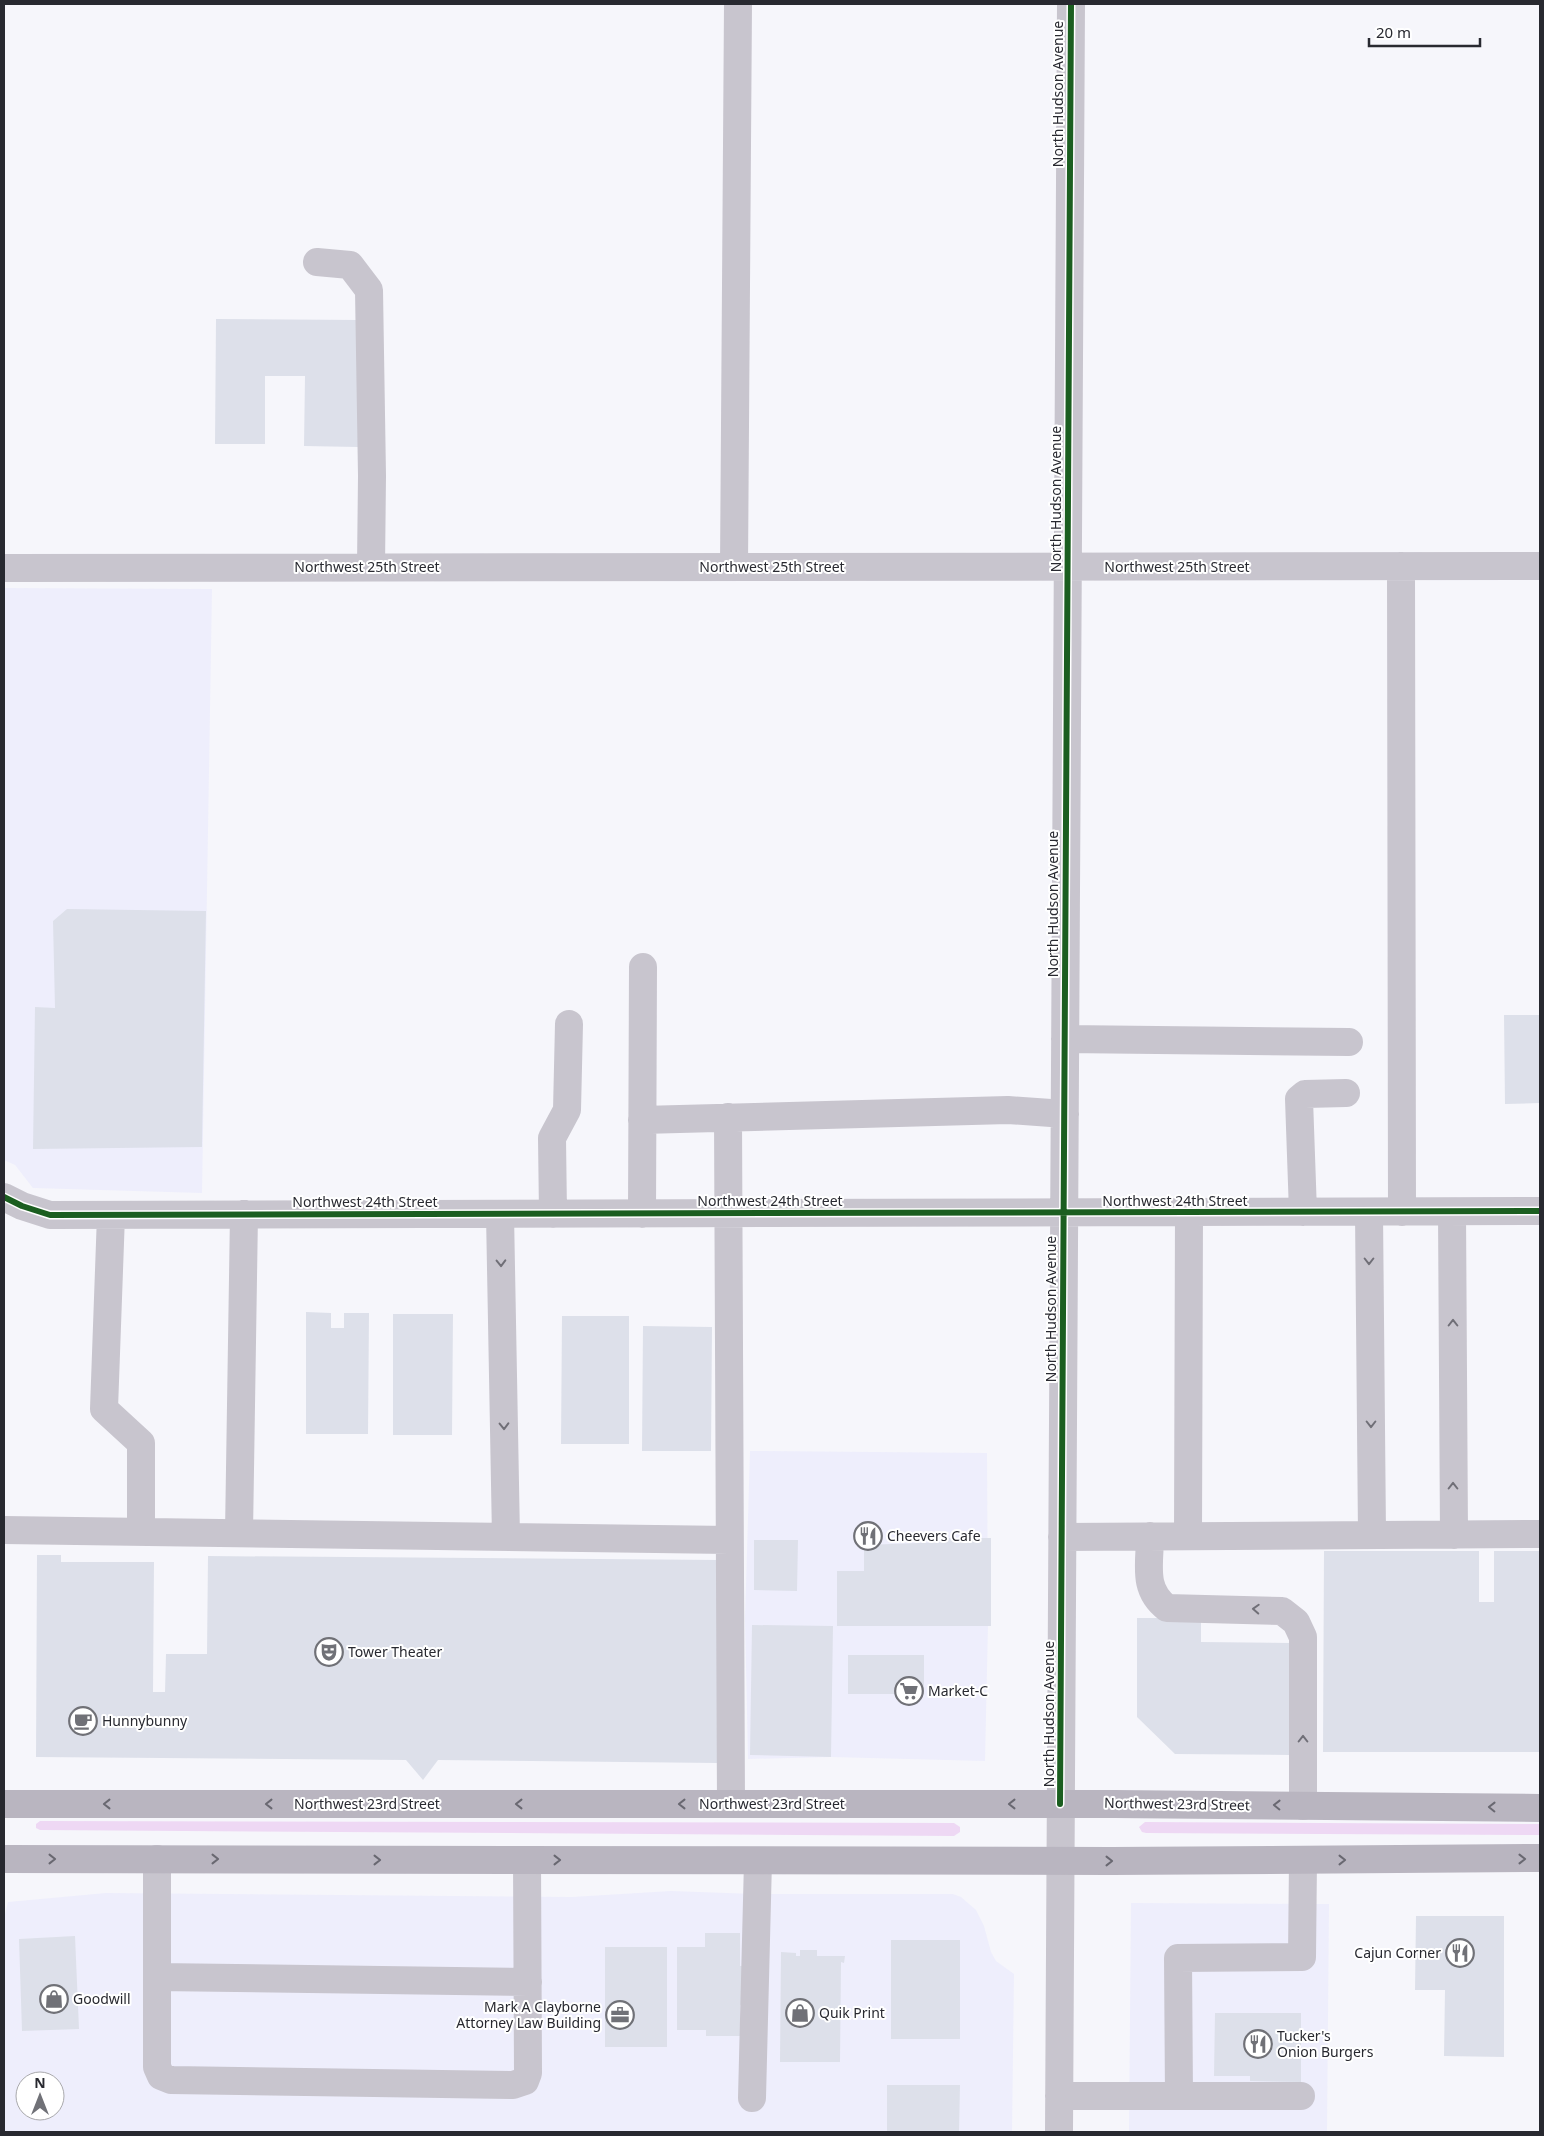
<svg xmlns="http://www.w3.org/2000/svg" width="1544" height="2136" font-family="'Noto Sans',sans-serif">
  <rect width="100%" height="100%" fill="#f6f6fb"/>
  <path fill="#eeeefc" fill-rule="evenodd" d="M4,588L212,589L202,1193L33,1188L15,1165L4,1160Z
    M750,1451L987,1453L988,1624L985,1761L831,1757L748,1759L745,1619Z
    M671,1891L755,1894H953L961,1897L976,1910L984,1926L991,1952L996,1961L1014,1974L1012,2132H4V1918L8,1902L106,1893L572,1897ZM25,2081H55V2111H25Z
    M1131,1903L1329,1904L1327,2132H1129Z"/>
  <path fill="#eed8f4" d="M40,1821L954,1823L960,1827V1832L954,1836L40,1830L36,1828V1824Z
    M1145,1822L1540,1824V1835L1146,1833L1142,1832L1139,1827Z"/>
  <path fill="#dde0ea" d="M216,319L359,320L358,447L304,446L305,376H265V444H215Z
    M67,909L206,911L202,1147L33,1149L35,1007L55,1008L53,921Z
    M1504,1015H1540V1103L1505,1104Z
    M306,1312L331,1313V1328H344V1313H369L368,1434H306Z
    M393,1314H453L452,1435H393Z
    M562,1316H629V1444H561Z
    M643,1326L712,1327L711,1451H642Z
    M947,1538H991V1626H837V1571H864V1545L947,1542Z
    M754,1540H798L797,1591L754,1590Z
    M1324,1551H1479V1602H1494V1551H1540V1752H1323Z
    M37,1555H61V1562H154L153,1692H165L166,1654H207L208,1556L719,1560L717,1763L438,1760L423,1780L406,1760L36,1757Z
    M1137,1618H1201V1642L1291,1643L1290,1755L1175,1754L1137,1717Z
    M752,1625L833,1626L831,1757L750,1755Z
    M848,1655H924V1694H848Z
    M1416,1916H1504V2057L1444,2056L1445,1990H1415Z
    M705,1933H740V1966H745V2005H740V2036H706V2030H677V1947H705Z
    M75,1936L79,2029L22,2031L19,1939Z
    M891,1940H960V2039H891Z
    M605,1947H667V2047H605Z
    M800,1950H817V1956H845L844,1963L841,1962L840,2062H780L781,1952L796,1953V1956H800Z
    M1215,2013H1301V2082L1250,2081V2076H1214Z
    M887,2085H960L959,2132H887Z"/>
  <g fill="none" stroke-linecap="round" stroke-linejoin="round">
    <path stroke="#c8c5ce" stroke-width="28" d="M317,262L350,265L369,290L372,476L371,567
      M1401,566L1402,1212
      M734,567L738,4
      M4,568L1540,566
      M1065,1039L1349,1042
      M728,1117L731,1804
      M642,1120L1008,1110L1065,1114
      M4,1197L22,1206L50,1215L1540,1211
      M1303,1212L1299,1099L1305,1094L1346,1093
      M1369,1212L1372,1535
      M1452,1212L1454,1535
      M500,1214L506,1537
      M553,1214L552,1138L567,1110L569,1024
      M642,1214L643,967
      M111,1215L104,1409L141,1443V1532
      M4,1530L729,1540
      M239,1533L244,1214
      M1150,1536C1150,1564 1142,1589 1167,1608L1282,1611L1296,1622L1303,1637V1806
      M1188,1536L1189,1213
      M1062,1537L1540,1534
      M157,1859V2067L161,2076L171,2080L513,2085L525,2081L528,2073L527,1860
      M157,1977L528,1982
      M1059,2096H1301
      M1179,2096L1178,1958L1302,1957L1303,1860
      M752,2098L758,1861
      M1059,2132L1071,4"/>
    <path stroke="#b9b5c0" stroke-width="28" d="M4,1804H1115L1540,1808
      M4,1859L1112,1861L1540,1858"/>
    <defs>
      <path id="cycleway" d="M4,1197L22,1206L50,1215L1540,1211
        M1060,1804L1071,4"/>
    </defs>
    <use href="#cycleway" stroke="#fff" stroke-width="9"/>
    <use href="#cycleway" stroke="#1b5e20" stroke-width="6"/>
  </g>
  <defs><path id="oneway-chevron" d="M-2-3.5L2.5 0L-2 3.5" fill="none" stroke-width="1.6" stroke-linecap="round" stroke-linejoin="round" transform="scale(1.25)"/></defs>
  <g stroke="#706f77">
    <use href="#oneway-chevron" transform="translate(1369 1261) rotate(90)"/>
    <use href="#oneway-chevron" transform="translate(501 1263) rotate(89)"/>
    <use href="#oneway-chevron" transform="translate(1453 1323) rotate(-90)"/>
    <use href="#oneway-chevron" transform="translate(1371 1424) rotate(90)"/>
    <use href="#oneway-chevron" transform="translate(504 1426) rotate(89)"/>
    <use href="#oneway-chevron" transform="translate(1453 1486) rotate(-90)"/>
    <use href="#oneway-chevron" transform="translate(1256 1609) rotate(-177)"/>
    <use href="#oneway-chevron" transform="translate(1303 1739) rotate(-90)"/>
  </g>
  <g stroke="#696871">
    <use href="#oneway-chevron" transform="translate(107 1804) rotate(180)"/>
    <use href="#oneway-chevron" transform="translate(269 1804) rotate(180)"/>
    <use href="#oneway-chevron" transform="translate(519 1804) rotate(180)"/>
    <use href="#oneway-chevron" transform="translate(682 1804) rotate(180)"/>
    <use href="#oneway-chevron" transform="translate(1012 1804) rotate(180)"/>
    <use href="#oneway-chevron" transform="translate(1277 1805) rotate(-179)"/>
    <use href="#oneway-chevron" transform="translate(1492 1807) rotate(-179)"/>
    <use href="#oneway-chevron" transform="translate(52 1859)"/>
    <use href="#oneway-chevron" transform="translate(215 1859)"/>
    <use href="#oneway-chevron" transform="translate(1522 1859)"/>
    <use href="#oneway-chevron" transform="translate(377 1860)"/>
    <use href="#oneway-chevron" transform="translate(557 1860)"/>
    <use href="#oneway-chevron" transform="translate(1342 1860)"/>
    <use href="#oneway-chevron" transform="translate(1109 1861)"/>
  </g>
  <defs>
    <symbol id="restaurant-ring" viewBox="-11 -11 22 22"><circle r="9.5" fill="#fff" stroke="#707177" stroke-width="1.5"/><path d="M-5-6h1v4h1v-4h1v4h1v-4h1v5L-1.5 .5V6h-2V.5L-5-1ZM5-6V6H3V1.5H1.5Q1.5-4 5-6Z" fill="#707177"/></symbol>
    <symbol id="theatre-ring" viewBox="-11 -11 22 22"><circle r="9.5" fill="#fff" stroke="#707177" stroke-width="1.5"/><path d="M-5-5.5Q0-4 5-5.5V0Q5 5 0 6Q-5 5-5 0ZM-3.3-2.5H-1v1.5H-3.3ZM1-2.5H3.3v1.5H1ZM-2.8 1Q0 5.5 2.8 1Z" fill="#707177"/></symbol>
    <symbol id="supermarket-ring" viewBox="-11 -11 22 22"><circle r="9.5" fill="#fff" stroke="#707177" stroke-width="1.5"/><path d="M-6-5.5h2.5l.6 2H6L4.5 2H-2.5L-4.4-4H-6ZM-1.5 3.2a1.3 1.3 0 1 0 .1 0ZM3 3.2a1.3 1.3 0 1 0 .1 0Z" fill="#707177"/></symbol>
    <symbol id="cafe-ring" viewBox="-11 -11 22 22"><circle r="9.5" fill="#fff" stroke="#707177" stroke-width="1.5"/><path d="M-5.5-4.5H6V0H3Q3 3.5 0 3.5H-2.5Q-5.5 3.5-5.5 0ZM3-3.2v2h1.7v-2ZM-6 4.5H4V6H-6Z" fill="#707177"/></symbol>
    <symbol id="shop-ring" viewBox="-11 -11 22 22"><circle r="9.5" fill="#fff" stroke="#707177" stroke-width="1.5"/><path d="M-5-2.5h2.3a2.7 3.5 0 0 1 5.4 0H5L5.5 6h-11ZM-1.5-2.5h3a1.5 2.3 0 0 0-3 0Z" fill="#707177"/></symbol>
    <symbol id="office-ring" viewBox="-11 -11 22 22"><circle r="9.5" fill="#fff" stroke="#707177" stroke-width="1.5"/><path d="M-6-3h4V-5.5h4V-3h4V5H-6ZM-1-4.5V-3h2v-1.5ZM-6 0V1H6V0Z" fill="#707177"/></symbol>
  </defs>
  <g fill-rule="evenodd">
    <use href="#restaurant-ring" x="852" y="1520" width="32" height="32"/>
    <use href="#theatre-ring" x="313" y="1636" width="32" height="32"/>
    <use href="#supermarket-ring" x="893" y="1675" width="32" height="32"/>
    <use href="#cafe-ring" x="67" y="1705" width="32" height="32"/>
    <use href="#restaurant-ring" x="1444" y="1937" width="32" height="32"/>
    <use href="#shop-ring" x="38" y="1983" width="32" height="32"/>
    <use href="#shop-ring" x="784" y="1997" width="32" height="32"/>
    <use href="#office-ring" x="604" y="1999" width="32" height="32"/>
    <use href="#restaurant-ring" x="1242" y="2028" width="32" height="32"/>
  </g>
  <g text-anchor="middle" stroke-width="4" stroke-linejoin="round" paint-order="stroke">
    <g font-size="14" fill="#282930" stroke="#fff">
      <text transform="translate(1058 94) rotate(-90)" y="5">North Hudson Avenue</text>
      <text transform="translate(1056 499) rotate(-90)" y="5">North Hudson Avenue</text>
      <text x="367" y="572">Northwest 25th Street</text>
      <text x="772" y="572">Northwest 25th Street</text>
      <text x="1177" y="572">Northwest 25th Street</text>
      <text transform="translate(1053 904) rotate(-90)" y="5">North Hudson Avenue</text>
      <text x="770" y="1206">Northwest 24th Street</text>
      <text x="1175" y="1206">Northwest 24th Street</text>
      <text x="365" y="1207">Northwest 24th Street</text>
      <text transform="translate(1051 1309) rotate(-90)" y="5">North Hudson Avenue</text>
      <text transform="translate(1049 1714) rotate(-90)" y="5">North Hudson Avenue</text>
      <text x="367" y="1809">Northwest 23rd Street</text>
      <text x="772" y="1809">Northwest 23rd Street</text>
      <text transform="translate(1177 1804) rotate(1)" y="5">Northwest 23rd Street</text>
    </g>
    <g font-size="14" fill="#282930" stroke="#fff" text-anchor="start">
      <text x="887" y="1541">Cheevers Cafe</text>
      <text x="348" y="1657">Tower Theater</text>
      <text x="928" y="1696">Market-C</text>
      <text x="102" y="1726">Hunnybunny</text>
      <text x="1441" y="1958" text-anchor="end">Cajun Corner</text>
      <text x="73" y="2004">Goodwill</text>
      <text x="601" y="2012" text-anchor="end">Mark A Clayborne<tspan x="601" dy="16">Attorney Law Building</tspan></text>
      <text x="819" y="2018">Quik Print</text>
      <text x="1277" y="2041">Tucker's<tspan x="1277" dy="16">Onion Burgers</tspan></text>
    </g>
  </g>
  <rect width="1544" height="2136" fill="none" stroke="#282930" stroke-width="10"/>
  <g transform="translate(40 2096)"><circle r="24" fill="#ffffff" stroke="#a9a9ac"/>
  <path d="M0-4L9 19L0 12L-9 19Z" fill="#707177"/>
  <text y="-8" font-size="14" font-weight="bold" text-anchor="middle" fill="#282930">N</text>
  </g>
  <path d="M1369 38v8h111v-8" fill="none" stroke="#282930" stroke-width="2.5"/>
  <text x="1376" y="38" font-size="15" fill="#282930" stroke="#ffffff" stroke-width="4" paint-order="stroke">20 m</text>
</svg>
